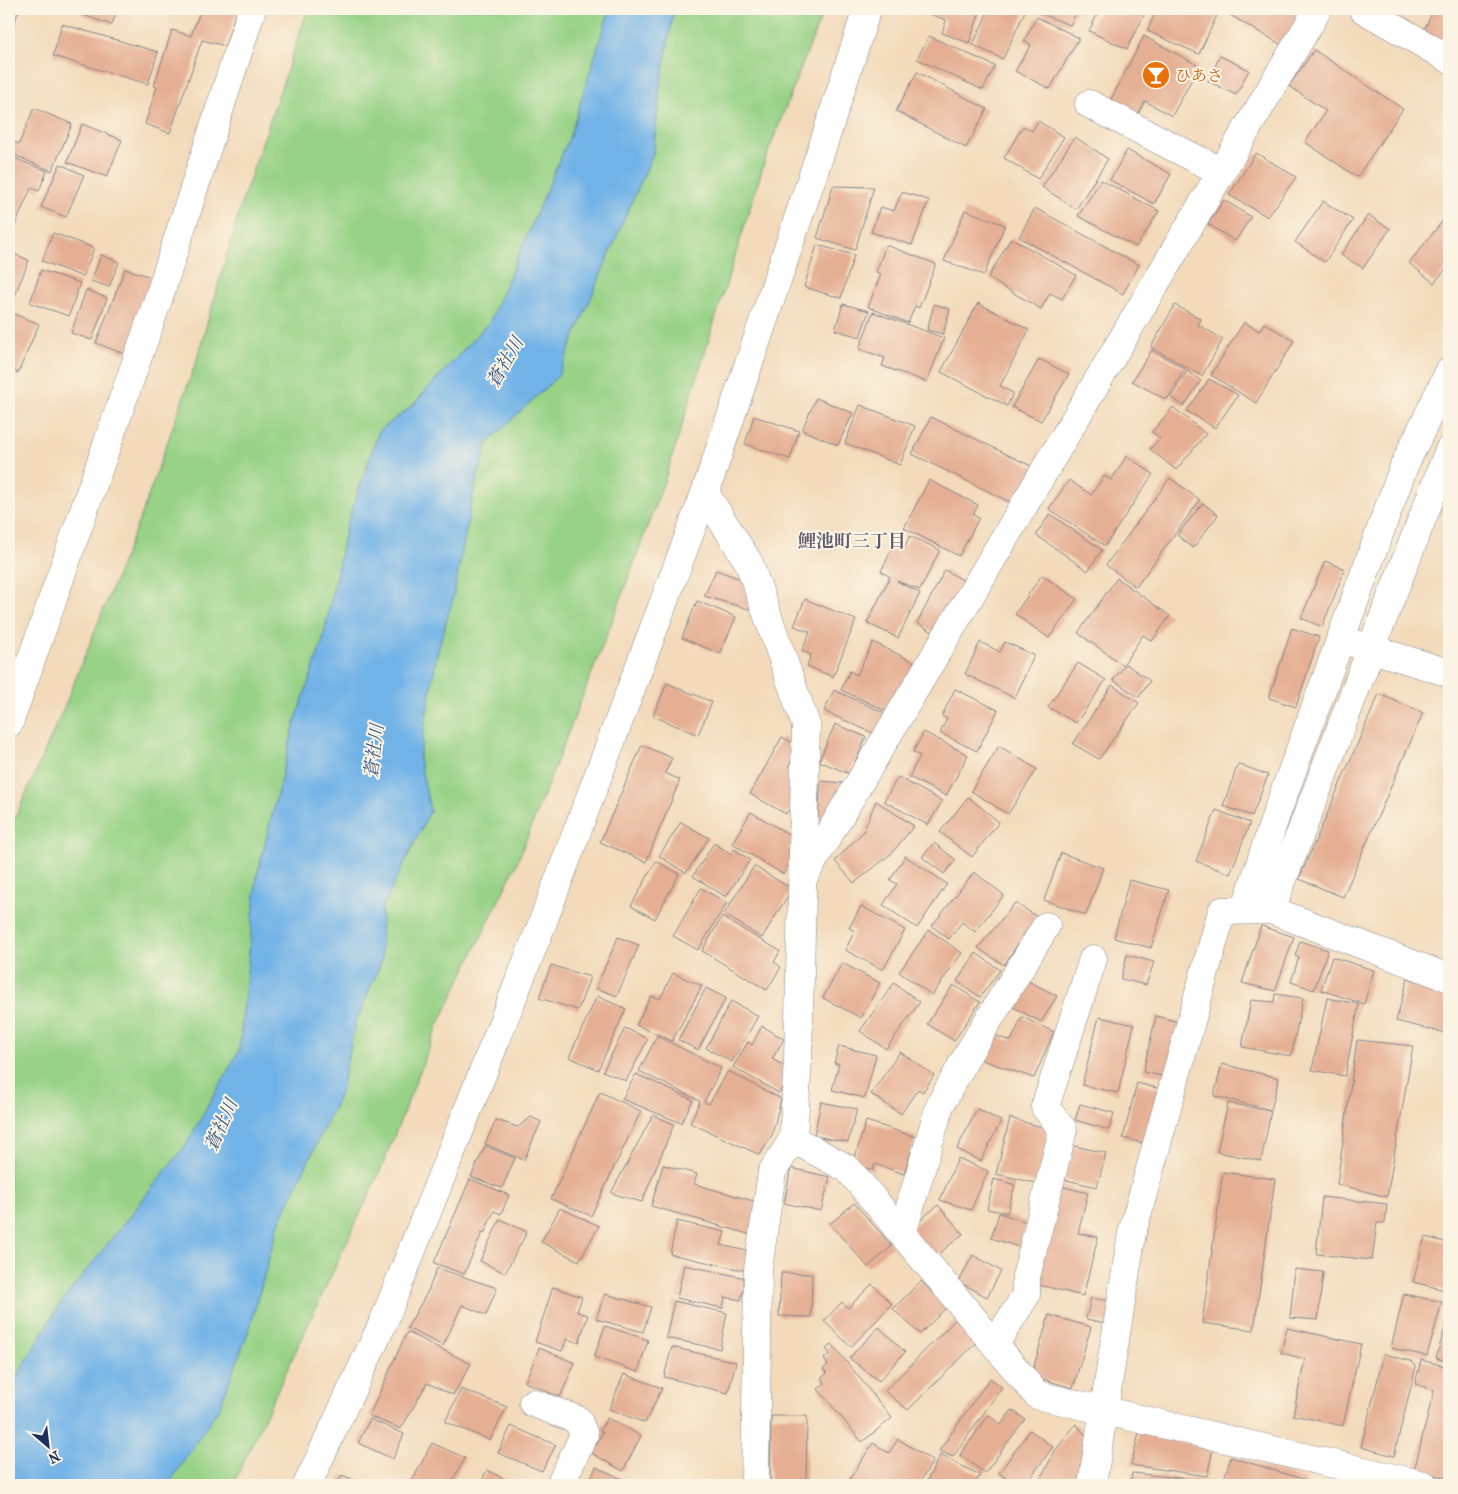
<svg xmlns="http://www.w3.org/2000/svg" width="1458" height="1494" font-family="'IM FELL French Canon','Noto Serif JP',serif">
  <rect width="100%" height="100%" fill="#fcf5e5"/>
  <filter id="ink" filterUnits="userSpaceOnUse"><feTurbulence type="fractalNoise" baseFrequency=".02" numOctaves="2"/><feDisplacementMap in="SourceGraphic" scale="10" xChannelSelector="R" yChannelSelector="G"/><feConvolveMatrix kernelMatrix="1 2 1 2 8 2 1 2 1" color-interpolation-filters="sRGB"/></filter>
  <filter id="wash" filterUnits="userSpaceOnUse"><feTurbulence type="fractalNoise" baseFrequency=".0096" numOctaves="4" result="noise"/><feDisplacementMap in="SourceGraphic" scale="20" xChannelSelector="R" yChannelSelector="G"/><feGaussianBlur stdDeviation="1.12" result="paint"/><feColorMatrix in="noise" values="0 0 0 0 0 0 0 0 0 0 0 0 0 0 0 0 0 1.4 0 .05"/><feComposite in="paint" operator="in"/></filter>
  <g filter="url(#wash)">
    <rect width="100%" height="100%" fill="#f2daba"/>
    <path fill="#98d286" stroke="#5a8072" d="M308,9H612L608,15L570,136L490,321L412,406L379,431L346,527L323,640L295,722L257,876L239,1051L186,1145L60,1304L9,1390V832L66,703L144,508L196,362L242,202Z
      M674,9H824L765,160L667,473L615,614L516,865L439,1023L381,1169L233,1485H168L220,1406L250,1327L278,1225L340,1094L355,1024L381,962L382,908L430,811L419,759L436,657L453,598L473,493L488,442L558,375L622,224L653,154L660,88Z"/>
    <path fill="#72b3e7" stroke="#4671a2" d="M612,9H674L660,88L653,154L622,224L558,376L488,442L473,493L453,598L436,657L419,759L430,811L382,908L381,962L355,1024L340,1094L278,1225L250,1327L220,1406L168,1485H9V1390L60,1304L186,1145L239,1051L257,876L295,722L323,640L346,527L379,431L412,406L490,321L570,136L608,15Z"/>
    <g id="blocks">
      <path fill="#e5af93" d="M9,9H19L12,31L9,30Z
        M82,9H117L112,25L80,14Z
        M201,9H237L225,46L202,40L170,133L145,124L157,87L154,86L172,30L191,36Z
        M934,9H981L969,43L942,33L946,20L932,15Z
        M989,9H1026L1003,59L973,45Z
        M1029,9H1078L1070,25Z
        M1100,9H1147L1127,49L1089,31Z
        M1157,9H1173L1183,13L1185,9H1220L1199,54L1147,31Z
        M1225,9H1302L1282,45L1223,11Z
        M1434,9H1449V36L1448,35L1442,48L1420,38Z
        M1037,17L1079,38L1050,89L1015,71L1031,45L1024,41Z
        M62,24L158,52L148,84L53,56Z
        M929,36L995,66L983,90L917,59Z
        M1144,36L1199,66L1172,116L1145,101L1136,118L1109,103Z
        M1314,50L1403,109L1357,177L1305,142L1326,111L1289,86Z
        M1220,56L1249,70L1236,95L1208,81Z
        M917,72L987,109L966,148L896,111Z
        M34,108L72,124L52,171L9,153L14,142L19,144Z
        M1038,121L1064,137L1038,179L1004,158L1023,126L1032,131Z
        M82,124L122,140L107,177L67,162Z
        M1075,137L1108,159L1076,209L1042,187Z
        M1127,150L1171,174L1154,204L1110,180Z
        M1256,153L1296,177L1268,217L1229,195Z
        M9,156L47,171L39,191L31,188L14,228L9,226Z
        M60,164L84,175L66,217L41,207Z
        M1101,180L1159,211L1136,247L1078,216Z
        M833,186L874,187L855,250L817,238Z
        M902,192L929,200L912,245L871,232L880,207L894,211Z
        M1224,200L1251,217L1235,241L1208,224Z
        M1323,201L1353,220L1325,262L1295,242Z
        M1035,208L1139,265L1123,294L1019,237Z
        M965,210L1005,225L984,275L944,261Z
        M1449,213V265L1434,283L1409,263Z
        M1368,215L1390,229L1363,268L1341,255Z
        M53,233L94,248L83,277L42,261Z
        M1011,238L1076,275L1062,299L1050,293L1041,309L988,278Z
        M817,245L854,255L841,298L804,287Z
        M886,245L936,264L919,308L915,306L908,323L868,307L881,274L876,272Z
        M9,252L29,260L11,305L9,304Z
        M101,255L119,262L109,287L91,281Z
        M125,269L155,278L127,355L96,343Z
        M41,270L80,283L69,316L30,303Z
        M86,290L107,298L92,340L71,333Z
        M978,303L1029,330L1000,386L1013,393L1007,406L941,372Z
        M843,304L869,311L860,337L835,330Z
        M934,304L950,309L943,334L927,330Z
        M1175,305L1201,319L1198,325L1223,339L1202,376L1151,347Z
        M873,312L944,338L927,382L882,366L885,358L859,349Z
        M12,313L39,324L18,373L9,369V320Z
        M1244,322L1259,331L1264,323L1294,341L1256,403L1211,375Z
        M1152,350L1185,369L1167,400L1132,381Z
        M1039,359L1069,374L1041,421L1012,407Z
        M1187,371L1201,381L1184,406L1171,397Z
        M1209,379L1238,395L1215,428L1187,411Z
        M816,398L853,413L838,445L802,430Z
        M860,405L915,426L900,465L845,443Z
        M1173,407L1206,434L1176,470L1150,449L1160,438L1152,432Z
        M754,416L799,431L790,459L745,444Z
        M931,417L1035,468L1016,505L912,454Z
        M1127,456L1153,474L1105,546L1049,509L1069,480L1091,495L1104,476L1111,480Z
        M1170,478L1200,500L1136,587L1106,565Z
        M929,480L978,505L973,515L979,518L959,556L904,528Z
        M1203,503L1218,515L1193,548L1177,535Z
        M1050,514L1102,550L1088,571L1036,535Z
        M910,536L940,550L920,590L897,581L920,593L898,638L867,623L890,577L881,571L896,541L905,546Z
        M1325,561L1345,569L1322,627L1301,618Z
        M716,570L749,582L752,610L704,596Z
        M945,570L971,585L940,636L917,623Z
        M1042,575L1077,599L1049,638L1015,614Z
        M1117,578L1170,616L1152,641L1143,635L1123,665L1078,633Z
        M805,599L856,620L833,677L807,666L811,655L802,651L810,632L794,626Z
        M697,601L736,617L720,654L682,638Z
        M1292,628L1319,637L1296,707L1269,698Z
        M873,642L916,663L892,714L841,690L850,671L857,675Z
        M980,642L1000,652L1005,642L1034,655L1015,698L965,674Z
        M1078,663L1106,680L1076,723L1048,707Z
        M1126,664L1150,681L1139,697L1113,680Z
        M667,683L712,702L698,735L653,716Z
        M1112,685L1139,703L1099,759L1073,744Z
        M955,689L998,710L977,751L940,733L947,719L942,716Z
        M834,690L889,715L879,736L824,711Z
        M1379,694L1423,713L1343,897L1299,879Z
        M835,724L866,737L850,774L819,761Z
        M924,732L968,755L946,796L909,777L920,756L913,752Z
        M782,737L799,747L789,765L800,771V789L786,814L750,794Z
        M642,745L672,758L665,773L680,780L646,862L600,842Z
        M999,746L1037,769L1008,814L971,791Z
        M1238,764L1268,775L1252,816L1223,806Z
        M898,777L942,801L928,825L884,801Z
        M821,781L842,783L840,810L830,828L817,827Z
        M968,797L999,822L972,857L940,832Z
        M876,801L914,826L891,854L854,883L835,861L863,832Z
        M1216,810L1250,823L1230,874L1196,861Z
        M751,812L795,838L788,849L796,854L783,874L732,843Z
        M681,822L709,838L686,873L659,856Z
        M714,843L731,854L734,849L750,860L726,897L693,876Z
        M934,843L956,860L944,874L922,857Z
        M1061,853L1103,868L1086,915L1044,900Z
        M905,856L947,884L917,928L883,905L897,884L890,880Z
        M656,861L679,874L655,919L631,906Z
        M754,866L792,889L762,938L724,914Z
        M974,872L1004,895L975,932L962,922L949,939L932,926Z
        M1129,880L1169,890L1151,948L1114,938Z
        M701,888L727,903L698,950L673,936Z
        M1015,903L1036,916L1004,965L978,948Z
        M861,906L905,930L883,970L845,950L855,931L849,928Z
        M722,917L780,951L774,962L781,967L767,990L702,951Z
        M1261,926L1294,937L1275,991L1242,983Z
        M929,930L962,953L932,995L899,972Z
        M618,937L639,945L617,996L596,988Z
        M1300,941L1328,950L1314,990L1291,982L1299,957L1295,956Z
        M976,953L1000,970L980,997L957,981Z
        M1127,955L1154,962L1146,985L1121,979Z
        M1332,957L1374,970L1364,1004L1321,990Z
        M842,963L880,983L861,1018L823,998Z
        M551,965L590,977L578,1010L539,998Z
        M673,973L702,986L672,1041L636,1025L651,996L660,999Z
        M1408,978L1449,990V1034L1396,1021Z
        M1026,980L1057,996L1041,1022L1011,1006Z
        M894,983L920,1002L886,1049L860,1031Z
        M953,985L980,1002L954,1041L927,1024Z
        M706,988L726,998L698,1050L678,1040Z
        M1275,994L1303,998L1291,1056L1242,1047L1251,1000L1274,1002Z
        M597,996L626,1009L598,1070L569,1057Z
        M1327,998L1359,1004L1345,1076L1312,1070Z
        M731,1001L758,1016L732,1062L706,1048Z
        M1156,1016L1182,1023L1167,1077L1143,1072Z
        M1022,1017L1054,1032L1034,1078L979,1059L990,1034L1011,1041Z
        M1099,1017L1134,1025L1118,1093L1082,1085Z
        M762,1026L784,1039L772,1059L792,1070L779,1093L733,1067L748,1042L752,1045Z
        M625,1028L648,1039L626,1081L603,1071Z
        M657,1036L721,1068L704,1102L709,1104L728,1071L781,1099L772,1135L760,1155L690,1123L700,1101L639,1071Z
        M1357,1040L1413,1046L1387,1197L1337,1184Z
        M839,1046L876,1055L865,1098L832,1090L839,1064L834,1063Z
        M900,1052L934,1075L923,1092L918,1089L901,1114L871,1094Z
        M1222,1064L1279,1078L1271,1110L1214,1096Z
        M636,1074L693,1100L681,1123L622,1099Z
        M1137,1083L1161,1089L1147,1144L1123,1138Z
        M600,1092L641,1111L591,1216L551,1199Z
        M821,1102L857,1109L848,1142L814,1136Z
        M1228,1103L1271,1111L1261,1161L1217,1152Z
        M1080,1104L1114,1113L1109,1130L1075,1120Z
        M977,1109L1001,1121L981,1161L957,1149Z
        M653,1115L674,1124L642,1202L611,1193Z
        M531,1117L541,1122L524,1160L485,1144L496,1120L518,1127Z
        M1010,1118L1052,1130L1036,1183L996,1174Z
        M866,1121L916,1137L904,1174L875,1164L873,1170L853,1164Z
        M1070,1145L1106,1153L1097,1187L1062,1179Z
        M485,1146L515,1158L502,1188L471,1177Z
        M958,1158L988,1171L971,1210L940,1200Z
        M663,1165L697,1174L694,1184L761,1203L752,1235L651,1206Z
        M791,1168L830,1177L821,1211L784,1203Z
        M1223,1172L1275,1179L1254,1330L1202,1323Z
        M470,1179L509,1195L501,1214L494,1211L484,1234L482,1233L464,1274L434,1263Z
        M994,1179L1015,1185L1007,1213L987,1209Z
        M1060,1186L1088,1193L1078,1233L1098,1237L1083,1296L1035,1284Z
        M1322,1197L1387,1204L1385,1223H1377L1372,1260L1316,1254Z
        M854,1203L892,1246L868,1267L830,1224Z
        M938,1205L963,1234L934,1258L910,1229Z
        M560,1208L599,1226L579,1261L541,1242Z
        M999,1213L1027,1222L1019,1247L991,1238Z
        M500,1219L527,1232L505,1273L480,1261Z
        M677,1221L725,1232L721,1245L751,1252L747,1271L670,1254Z
        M1425,1237L1449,1243V1291L1413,1282Z
        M973,1255L1001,1271L987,1297L959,1282Z
        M684,1265L746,1278L741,1300L725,1297L723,1308L677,1298Z
        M437,1268L497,1288L486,1315L462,1305L443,1346L407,1328L428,1291Z
        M1295,1269L1323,1272L1318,1320L1290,1318Z
        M781,1273L812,1274L811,1317L779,1316Z
        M921,1281L947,1307L920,1334L893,1309Z
        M872,1284L892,1304L851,1347L824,1321L842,1302L848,1308Z
        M553,1287L582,1297L577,1312L588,1315L579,1343L567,1339L562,1351L535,1342Z
        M605,1294L651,1307L643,1332L596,1319Z
        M1404,1294L1442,1302L1427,1356L1391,1348Z
        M1091,1298L1115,1302L1110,1324L1086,1319Z
        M674,1301L727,1313L720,1349L666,1338Z
        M1049,1315L1091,1327L1073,1388L1031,1376Z
        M1449,1315V1362L1436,1358Z
        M956,1319L978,1341L908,1410L885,1391Z
        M605,1326L648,1340L638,1372L594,1357Z
        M879,1327L905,1352L879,1381L849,1358Z
        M1287,1328L1361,1344L1343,1426L1293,1415L1305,1359L1281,1353Z
        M407,1332L471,1364L453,1395L427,1383L401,1429L369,1416Z
        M832,1344L892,1418L862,1442L818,1389L825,1383L821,1378L827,1373L823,1369L828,1365L824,1359L830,1354L826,1349Z
        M672,1347L736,1362L728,1393L664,1377Z
        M539,1348L575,1363L560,1397L525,1382Z
        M1384,1354L1411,1361L1416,1366L1394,1456L1361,1447Z
        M1421,1360L1449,1367V1478L1414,1471L1434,1390L1415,1384Z
        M624,1374L662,1388L645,1423L609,1409Z
        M990,1378L1002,1387L953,1457L939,1451Z
        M461,1389L507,1407L490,1440L445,1422Z
        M1012,1410L1025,1419L985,1473L960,1455L989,1415L1001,1425Z
        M771,1416H807L806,1485H770Z
        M607,1418L641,1436L623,1471L591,1453L603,1432L600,1431Z
        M370,1419L404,1434L393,1459L358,1443Z
        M1076,1424L1093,1444L1082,1485H1037L1055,1451Z
        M511,1426L556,1445L542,1471L498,1453Z
        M1030,1430L1053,1447L1025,1485H1015L999,1473Z
        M1139,1433L1213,1449L1207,1476L1131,1465Z
        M898,1439L933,1461L918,1485H846L873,1443L889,1453Z
        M432,1443L465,1458L450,1485H415L411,1483Z
        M940,1455L980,1475L974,1485H925Z
        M1231,1457L1306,1480L1304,1485H1222Z
        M596,1467L635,1485H588Z
        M487,1470L516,1485H480Z
        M1132,1473L1218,1482L1217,1485H1130Z
        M342,1475L365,1485H337Z"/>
    </g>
  </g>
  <g filter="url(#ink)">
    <use href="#blocks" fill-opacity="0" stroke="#86848c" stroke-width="1"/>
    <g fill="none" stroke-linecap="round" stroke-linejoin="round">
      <defs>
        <path id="minor" d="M1363,9L1449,59
          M1089,104L1222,172
          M705,493L749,563L806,725L798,1059L793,1139L772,1172L758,1269L755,1485
          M1353,643L1449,673
          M9,723L159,297L252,9
          M803,878L1318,9
          M1245,910L1276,815L1404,466L1449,372
          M1271,910L1449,978
          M793,1139L848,1169L1037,1395L1424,1485
          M902,1234L940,1105L969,1052L1046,926
          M995,1344L1026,1295V1277L1063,1130L1045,1107L1093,959
          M533,1403L578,1420L584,1435L560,1485
          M307,1485L383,1323L542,924L705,493L826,136L867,9
          M1092,1485L1132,1233L1222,911L1271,910L1371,649L1449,450"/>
      </defs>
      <use href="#minor" stroke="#86848c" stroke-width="29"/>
      <use href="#minor" stroke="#fff" stroke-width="28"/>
    </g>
  </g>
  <defs>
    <symbol id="bar-disc" viewBox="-11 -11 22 22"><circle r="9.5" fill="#e8710a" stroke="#fcf5e5"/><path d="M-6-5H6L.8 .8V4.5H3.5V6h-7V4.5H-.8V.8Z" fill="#fff"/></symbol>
  </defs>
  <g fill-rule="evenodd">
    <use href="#bar-disc" x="1140" y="59" width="32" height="32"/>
  </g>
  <g text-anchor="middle" stroke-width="4" stroke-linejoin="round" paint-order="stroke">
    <g font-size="16" fill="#c56008" stroke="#fcf5e5" text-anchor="start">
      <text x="1175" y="81">ひあさ</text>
    </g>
    <g font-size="18" font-style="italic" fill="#355787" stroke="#fcf5e5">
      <text transform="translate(505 362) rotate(-60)" y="6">蒼社川</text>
      <text transform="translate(374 751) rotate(-83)" y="6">蒼社川</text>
      <text transform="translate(221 1125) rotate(-66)" y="6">蒼社川</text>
    </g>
    <g font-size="18" font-weight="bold" fill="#625c71" stroke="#fcf5e5">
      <text x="852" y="547">鯉池町三丁目</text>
    </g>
  </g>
  <rect width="1458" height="1494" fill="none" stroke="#fcf5e5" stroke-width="30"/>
  <g transform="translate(48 1446) rotate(152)" stroke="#fcf5e5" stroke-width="4" paint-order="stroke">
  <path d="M0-4L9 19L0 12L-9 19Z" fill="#1b2f5e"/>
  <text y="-8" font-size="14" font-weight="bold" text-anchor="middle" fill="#1b2f5e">N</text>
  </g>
</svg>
